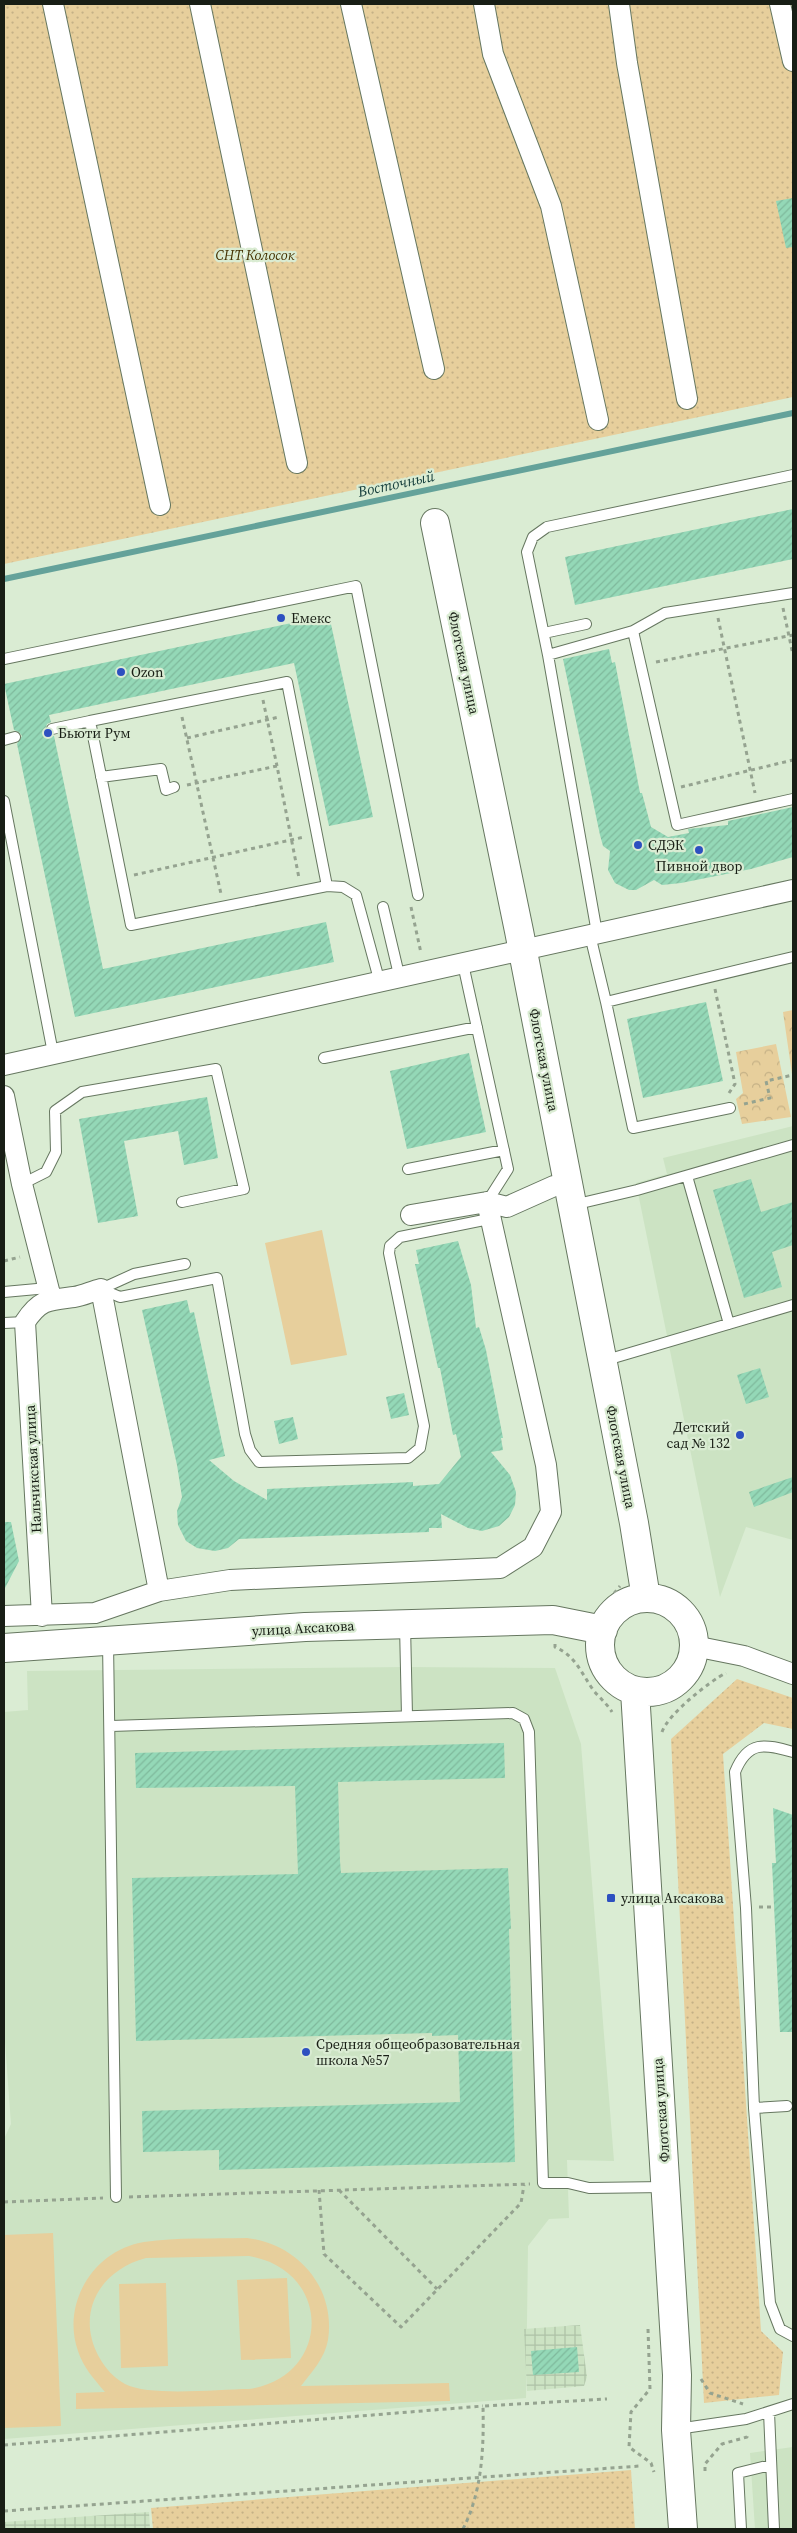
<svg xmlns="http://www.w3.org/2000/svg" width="797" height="2533" font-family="'Source Serif 4',serif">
  <defs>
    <pattern id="industrial-grid" width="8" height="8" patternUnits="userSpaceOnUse" patternTransform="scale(1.25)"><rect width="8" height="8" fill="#cce3c3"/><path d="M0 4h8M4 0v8" fill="none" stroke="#aec2a7"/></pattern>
    <pattern id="grass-dots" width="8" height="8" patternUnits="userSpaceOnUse" patternTransform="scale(1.25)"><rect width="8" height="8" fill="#e7cf9c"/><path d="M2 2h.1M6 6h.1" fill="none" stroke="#c5b186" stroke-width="1.8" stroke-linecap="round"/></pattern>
    <pattern id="park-crowns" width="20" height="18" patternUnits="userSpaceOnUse" patternTransform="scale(1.25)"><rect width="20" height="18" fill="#e7cf9c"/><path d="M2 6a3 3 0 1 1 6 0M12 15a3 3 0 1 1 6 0" fill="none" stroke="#c5b186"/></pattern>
    <pattern id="building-hatch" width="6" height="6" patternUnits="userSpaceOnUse" patternTransform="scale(1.25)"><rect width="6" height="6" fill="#94d8b7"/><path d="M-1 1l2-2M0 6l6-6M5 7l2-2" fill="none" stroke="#7fb99c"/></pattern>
  </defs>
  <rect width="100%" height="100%" fill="#daecd3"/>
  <path fill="#cce3c3" d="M793,1126V1540L746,1527L720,1597L636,1183L667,1174L663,1158Z
    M406,1667L555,1668L581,1744L614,2161L567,2160L569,2218L549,2219L528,2246L526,2398L4,2439V2139L11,2124L4,2028V1712L28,1710L27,1671Z
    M793,2447V2529H755L750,2453Z"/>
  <path fill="url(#industrial-grid)" d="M580,2325L587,2377L584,2386L527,2391L524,2329Z
    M149,2512L150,2529H4V2522Z"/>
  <path fill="url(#grass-dots)" d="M4,4H793V397L4,564Z
    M737,1679L793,1698V1729L764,1723L723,1754L761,2331L783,2352L779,2395L704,2403L671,1739Z
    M631,2470L635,2529H153L151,2508Z"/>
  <path fill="url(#park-crowns)" d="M793,1010V1081L783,1012Z
    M776,1044L791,1117L742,1124L736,1099L743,1093L736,1052Z"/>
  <path fill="#e7cf9c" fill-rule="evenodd" d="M322,1230L347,1355L291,1365L265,1243Z
    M53,2233L61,2426L4,2428V2235Z
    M247,2238C298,2244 336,2288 328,2340C325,2358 311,2373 301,2386L449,2383L450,2401L76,2409V2393L105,2392C94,2379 83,2367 78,2351C61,2303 94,2250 144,2242C177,2237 213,2239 247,2238ZM249,2256C333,2270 332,2377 249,2389C219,2389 150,2397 125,2384C114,2378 105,2368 99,2357C75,2313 100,2270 146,2258Z
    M287,2278L291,2358L241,2360L237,2280Z
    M166,2283L168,2366L121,2368L119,2284Z"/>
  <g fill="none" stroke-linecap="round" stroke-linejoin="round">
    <path stroke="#64a29a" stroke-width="6" d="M4,579L793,413"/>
  </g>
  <path fill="url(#building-hatch)" d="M793,198V247L786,248L776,201Z
    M793,509V559L575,605L565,557Z
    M329,615L373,817L329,826L294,663L49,715L51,722L47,724L45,730L47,734L54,736L103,969L326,922L334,962L75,1017L17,744L22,736L19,732L14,730L4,684Z
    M609,649L612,663L615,662L640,793H642L651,827L668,837L689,833L688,829L728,825V821L793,807V857L751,869L681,883L662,885L654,880L636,890H629L615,883L608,870L610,851L603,846L600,835L563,659Z
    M706,1002L723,1081L643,1098L627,1019Z
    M469,1053L486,1132L407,1149L390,1071Z
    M207,1097L218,1158L184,1165L178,1131L124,1141L138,1216L98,1223L79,1119Z
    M751,1179L761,1212L793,1202V1245L772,1252L782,1287L744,1298L713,1190Z
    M458,1241L471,1285L476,1328L479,1327L486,1350L503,1438H501L503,1450L491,1452L510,1475L516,1492L515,1505L509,1517L499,1526L482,1531L468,1528L441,1514L442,1528H429V1532L239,1539L228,1548L215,1551L197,1548L186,1541L178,1525L177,1511L182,1497L177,1465L142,1310L187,1300L190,1313L194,1312L225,1456L209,1460L234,1481L267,1500V1489L413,1482V1486L439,1484L461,1457L456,1434L453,1435L440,1368H438L415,1264H419L416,1250Z
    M760,1368L769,1397L746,1404L737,1375Z
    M404,1393L409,1415L391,1419L386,1397Z
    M293,1417L298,1439L279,1444L274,1421Z
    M793,1477V1492L754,1507L749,1492Z
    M4,1522H11L19,1561L4,1590Z
    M504,1743L505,1778L338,1782L340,1861L341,1873L508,1868L511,1929H509L515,2162L219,2170V2150L143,2152L142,2111L460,2102L458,2035L432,2036V2033L136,2041L132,1878L298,1874L295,1786L136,1788L135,1753Z
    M773,1808L793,1815V2032H780L772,1863H776Z
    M577,2347L579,2372L533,2375L531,2351Z"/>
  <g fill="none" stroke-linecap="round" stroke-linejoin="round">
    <defs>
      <path id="lane" d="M633,631L677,825L793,799
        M544,633L586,624
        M548,655L633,631L665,613L793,593
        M4,659L356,586L418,895
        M52,729L90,721
        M4,740L15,737
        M101,777L161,769L166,790L174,787
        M4,801L53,1053
        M327,886L287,682L90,721L131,925L327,886L343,887L356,895L380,983
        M383,907L400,979
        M597,933L548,655L527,552L533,537L547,527L793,475
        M590,935L606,1002L793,957
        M463,964L508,1169L487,1202
        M606,1002L633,1128L730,1108
        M324,1058L477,1027
        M408,1169L504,1150
        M687,1176L729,1324
        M22,1184L46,1172L56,1152L55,1111L82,1092L216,1069L244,1189L182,1202
        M573,1205L637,1190L793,1145
        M101,1289L120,1297L217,1278L245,1434L250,1450L259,1462L408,1458L420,1448L424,1426L389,1253L390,1246L400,1237L489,1219
        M101,1289L134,1274L185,1264
        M4,1292L48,1288
        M4,1323L25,1322
        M603,1361L793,1305
        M405,1625L407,1716
        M108,1642L116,2197
        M111,1726L513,1713L524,1719L529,1732L543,2183H568L589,2188L665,2187
        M793,1752C765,1744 748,1740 735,1772L746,1908L754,2108L770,2303L780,2329L793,2336
        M754,2108L787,2106
        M769,2412L774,2529
        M677,2429L746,2419L793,2404
        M741,2529L738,2473L771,2465"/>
      <path id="street" d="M53,4L160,505
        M200,4L297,463
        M351,4L434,369
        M484,4L493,54L551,206L598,420
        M619,4L627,63L687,399
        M780,4L793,61
        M4,1065L793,890
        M4,1096L22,1184L51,1298
        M487,1202L507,1207L554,1186L568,1183
        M4,1616L95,1613L159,1591L230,1580L500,1568L533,1547L551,1512L546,1465L487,1202L411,1215
        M42,1616L25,1322C40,1299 49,1300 74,1297C83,1296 92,1291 101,1289L159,1591
        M694,1646L744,1656L793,1674"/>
      <path id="secondary" d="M435,523L519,931L634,1523L646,1598
        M600 1645a47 47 0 1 1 94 0a47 47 0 1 1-94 0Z
        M4,1648L305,1627L553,1620L603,1630
        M635,1691L677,2375L676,2430L683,2529"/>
    </defs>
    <use href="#lane" stroke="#667760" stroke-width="12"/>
    <use href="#street" stroke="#667760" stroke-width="22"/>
    <use href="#secondary" stroke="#667760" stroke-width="30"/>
    <path stroke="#95a390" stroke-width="3" stroke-dasharray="4 4" stroke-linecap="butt" d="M783,608L793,655
      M718,618L755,793
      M656,662L793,635
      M263,700L277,766
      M182,717L221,894
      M187,738L279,717
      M187,785L277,766L299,878
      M681,787L793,760
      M134,875L304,837
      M411,907L421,953
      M715,989L735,1084L729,1093
      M744,1104L770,1098L766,1081L793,1075
      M4,1261L20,1257
      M669,1593L681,1600L703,1627
      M604,1606L620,1586
      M555,1644V1647C576,1656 581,1673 594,1691C600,1698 607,1704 612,1712
      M662,1732C668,1714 710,1681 726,1673
      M759,1907H774
      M319,2190L324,2254L401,2327L521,2203L524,2185
      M339,2190L437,2289
      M129,2197L530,2184
      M4,2202L103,2198
      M648,2329L650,2389L631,2412L629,2447L651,2463L654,2472
      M701,2379L710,2393L743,2404
      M4,2445L483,2406
      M705,2471V2464L722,2444L747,2437V2433
      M4,2511L640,2466
      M463,2529C482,2492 484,2448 483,2406L607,2399"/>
    <use href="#lane" stroke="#fff" stroke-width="10"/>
    <use href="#street" stroke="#fff" stroke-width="20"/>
    <use href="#secondary" stroke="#fff" stroke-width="28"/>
  </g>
  <g fill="#2d50c0" stroke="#daecd3" stroke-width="2">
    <circle cx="281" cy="618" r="5"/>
    <circle cx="121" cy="672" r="5"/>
    <circle cx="48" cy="733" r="5"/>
    <circle cx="638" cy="845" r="5"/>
    <circle cx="699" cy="850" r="5"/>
    <circle cx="740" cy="1435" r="5"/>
    <rect x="606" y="1893" width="10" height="10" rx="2.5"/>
    <circle cx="306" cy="2052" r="5"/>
  </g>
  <g text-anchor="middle" stroke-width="4.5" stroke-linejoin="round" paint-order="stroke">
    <g font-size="14" font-style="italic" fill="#443100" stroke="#daecd3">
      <text x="255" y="260">СНТ Колосок</text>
    </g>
    <g font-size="14" fill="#181e15" stroke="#daecd3" text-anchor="start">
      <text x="291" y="623">Емекс</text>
      <text x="131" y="677">Ozon</text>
      <text x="58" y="738">Бьюти Рум</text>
      <text x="648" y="850">СДЭК</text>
      <text x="699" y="871" text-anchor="middle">Пивной двор</text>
      <text x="730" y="1432" text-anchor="end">Детский<tspan x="730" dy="16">сад № 132</tspan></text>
      <text x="621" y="1903">улица Аксакова</text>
      <text x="316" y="2049">Средняя общеобразовательная<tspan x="316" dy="16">школа №57</tspan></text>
    </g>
    <g font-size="14" fill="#181e15" stroke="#daecd3">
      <text transform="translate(464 663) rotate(78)" y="5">Флотская улица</text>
      <text transform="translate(544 1060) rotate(79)" y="5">Флотская улица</text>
      <text transform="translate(621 1457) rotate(79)" y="5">Флотская улица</text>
      <text transform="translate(33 1469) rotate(-93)" y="5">Нальчикская улица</text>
      <text transform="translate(303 1628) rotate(-3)" y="5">улица Аксакова</text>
      <text transform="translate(661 2110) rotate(-94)" y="5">Флотская улица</text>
    </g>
    <g font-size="15" font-style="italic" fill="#19413e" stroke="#daecd3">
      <text transform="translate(396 484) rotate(-12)" y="5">Восточный</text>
    </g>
  </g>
  <rect width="797" height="2533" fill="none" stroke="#181e15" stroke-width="10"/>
</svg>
